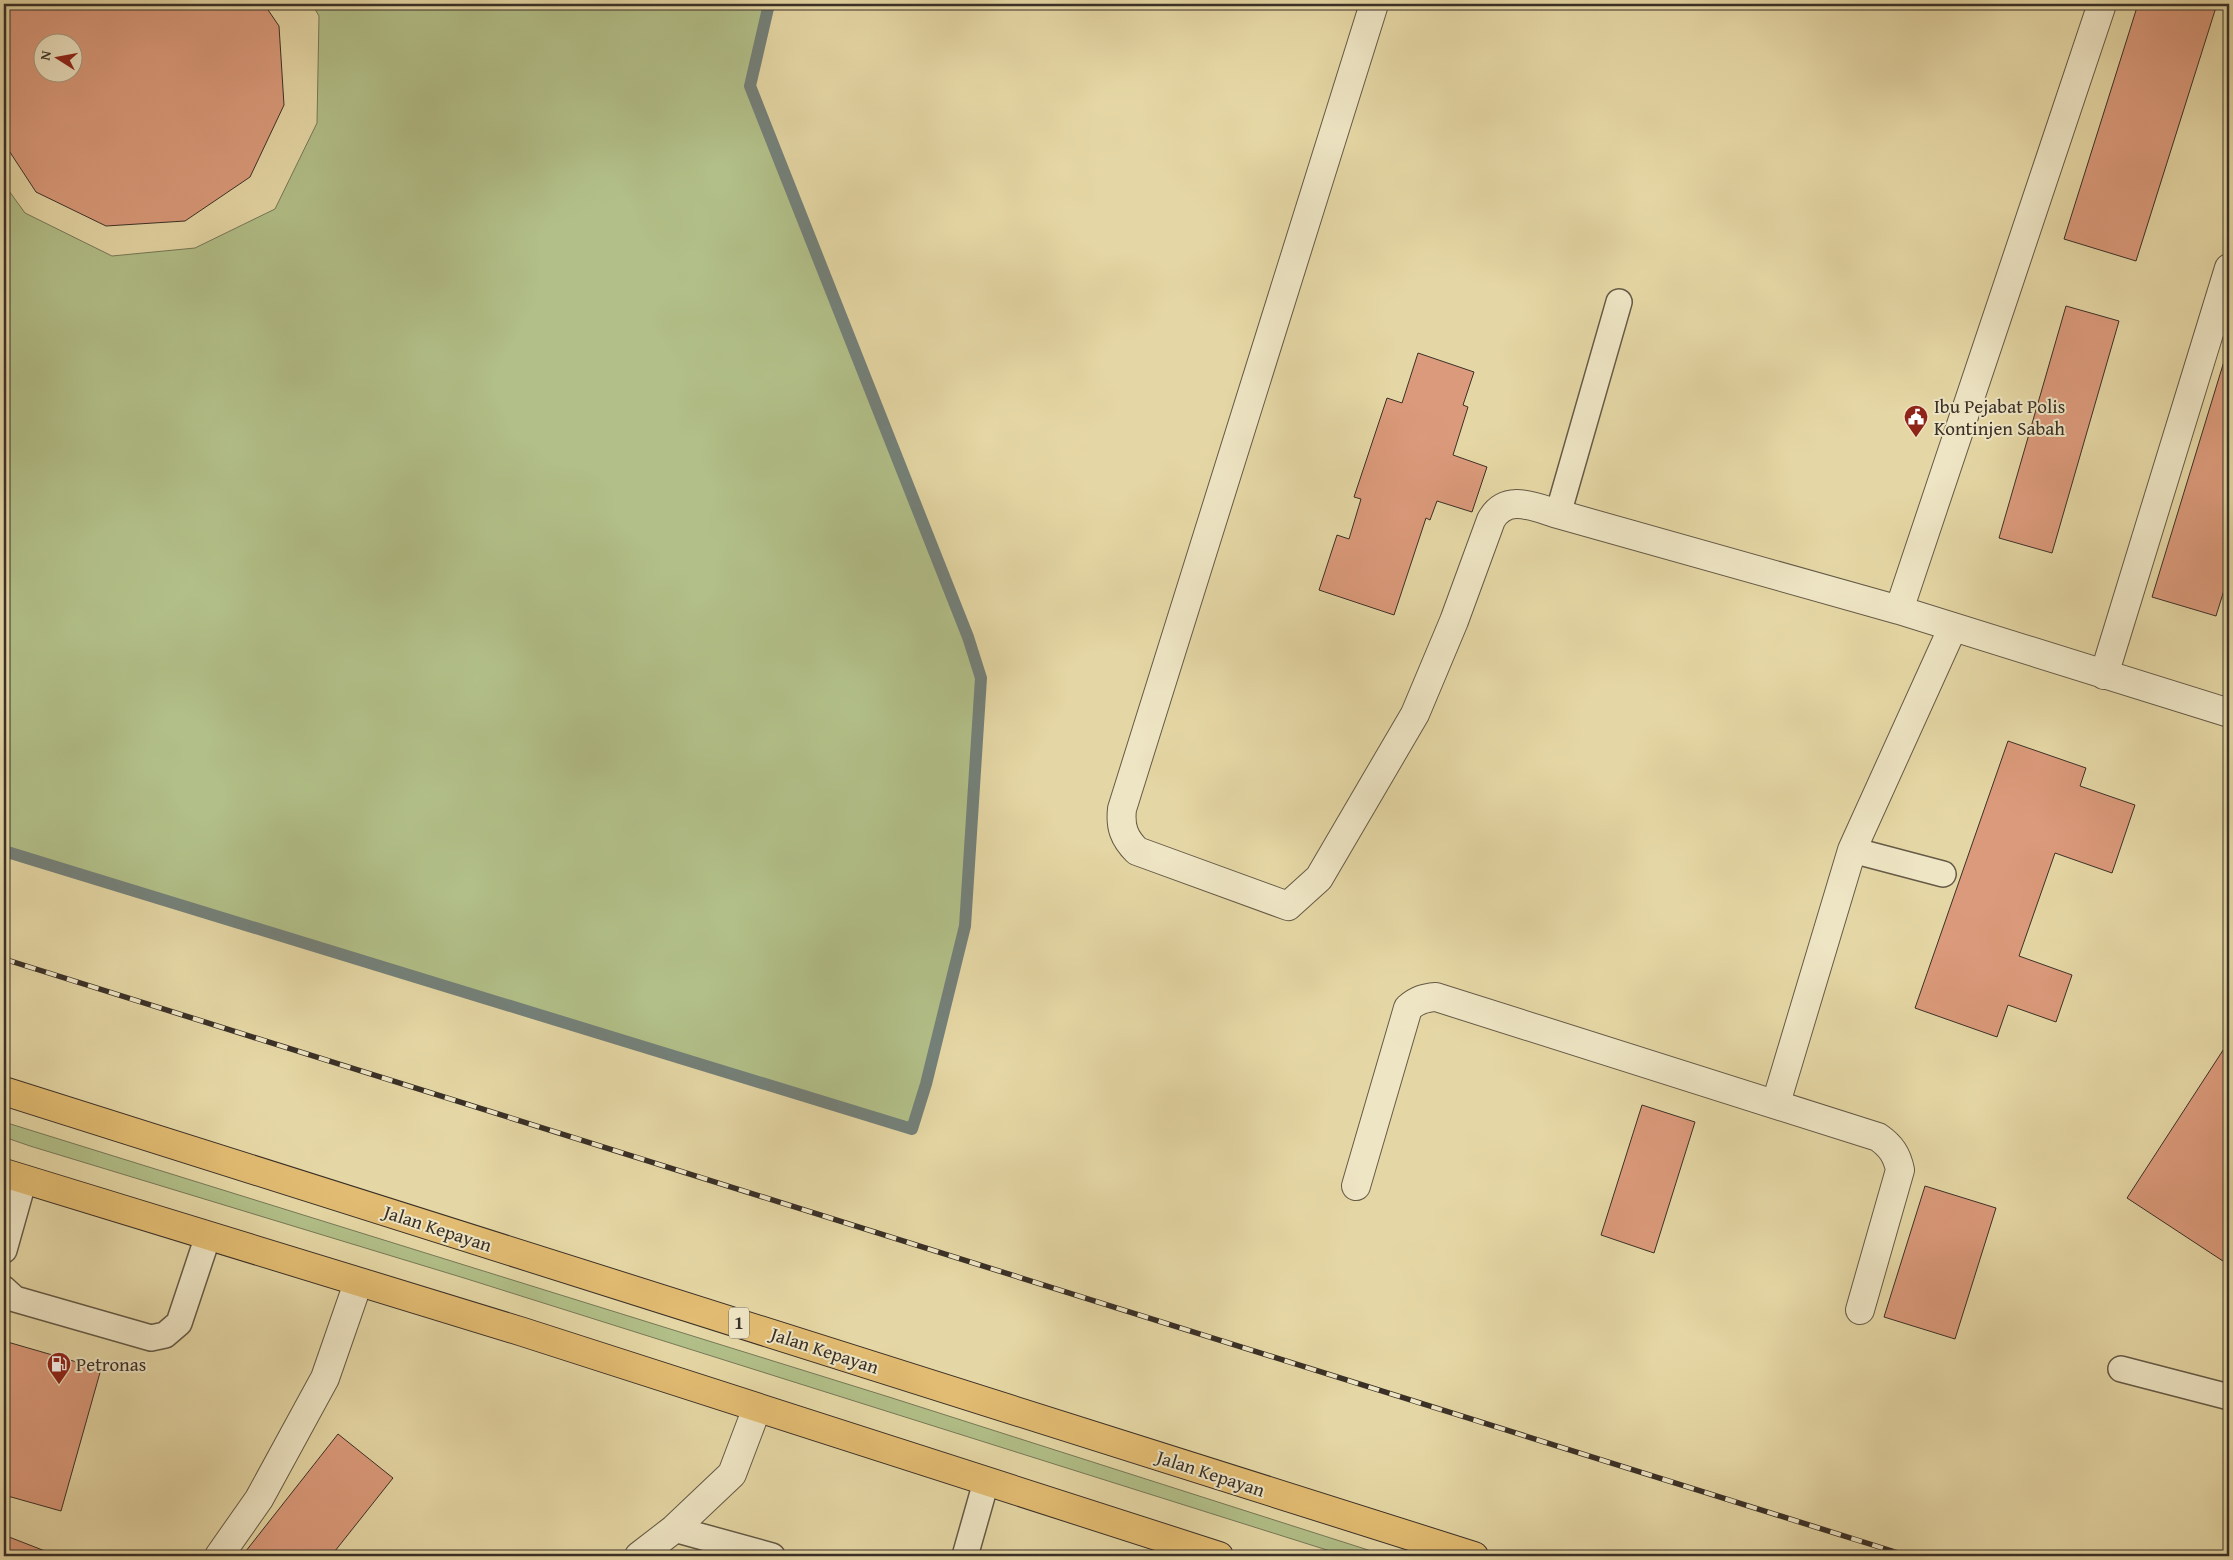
<svg xmlns="http://www.w3.org/2000/svg" width="2233" height="1560" font-family="'Gentium Book Plus',serif">
  <rect width="100%" height="100%" fill="#e5d7a5"/>
  <filter id="stains"><feTurbulence type="fractalNoise" baseFrequency=".004" numOctaves="4"/><feColorMatrix values="0 0 0 0 .2 0 0 0 0 .09 0 0 0 0 .02 0 0 0 .5 -.17"/></filter>
  <radialGradient id="worn" r=".72"><stop offset=".6" stop-color="#630" stop-opacity="0"/><stop offset="1" stop-color="#630" stop-opacity=".3"/></radialGradient>
  <path fill="#b2bf88" stroke="#767858" d="M312,4H769L750,86L968,637L981,678L965,926L926,1084L912,1129L4,851V184L25,213L112,256L195,248L275,209L317,123L319,16Z
    M4,1122L889,1397L1387,1556H1346L464,1278L30,1146L4,1137Z"/>
  <g fill="none" stroke-linecap="round" stroke-linejoin="round">
    <path stroke="#74817a" stroke-width="12" d="M4,851L912,1129L926,1084L965,926L981,678L968,637L750,86L769,4"/>
  </g>
  <path fill="#db9a7b" stroke="#3a3027" fill-rule="evenodd" d="M8,4H264L279,26L284,105L250,177L185,221L106,226L36,192L4,143V12ZM42,42H72V72H42Z
    M2138,4H2217L2136,261L2064,239Z
    M2066,306L2119,321L2052,553L1999,538Z
    M2229,345V574L2216,616L2152,597Z
    M1418,353L1474,372L1463,405L1468,407L1453,455L1487,467L1472,512L1437,501L1430,520L1426,518L1394,615L1319,590L1337,535L1349,539L1361,499L1354,497L1387,398L1402,403Z
    M2008,741L2086,768L2080,786L2135,805L2112,873L2055,853L2019,956L2072,975L2056,1022L2008,1005L1997,1037L1915,1008Z
    M2229,1041V1265L2127,1198Z
    M1642,1105L1695,1122L1654,1253L1601,1235Z
    M1925,1186L1996,1208L1955,1339L1884,1317Z
    M4,1341L101,1369L61,1511L4,1495Z
    M338,1434L393,1478L331,1556H242Z
    M4,1535L45,1551L43,1556H4Z"/>
  <g fill="none" stroke-linecap="round" stroke-linejoin="round">
    <defs>
      <path id="service" d="M1558,514L1619,302
        M1852,850L1943,874
        M4,1250L24,1179
        M4,1289L15,1299L151,1338L165,1335L179,1323L208,1236
        M2121,1369L2229,1397
        M674,1529L772,1556
        M965,1556L986,1482"/>
      <path id="minor" d="M1374,4L1122,809C1120,827 1124,838 1137,851L1288,906L1319,878L1415,714L1454,621L1491,520C1506,493 1534,507 1558,514L1899,610L2229,713
        M1899,610L2102,4
        M2104,675L2229,268
        M1776,1103L1852,850L1953,627
        M1356,1186L1408,1008C1417,1000 1424,998 1436,997L1878,1137C1891,1146 1897,1155 1900,1170L1860,1310
        M219,1556L259,1499L325,1378L358,1283
        M639,1556L674,1529L732,1474L757,1408"/>
      <path id="trunk" d="M4,1091L1474,1556
        M4,1173L523,1332L1219,1556"/>
    </defs>
    <use href="#service" stroke="#655a46" stroke-width="28"/>
    <use href="#minor" stroke="#655a46" stroke-width="30"/>
    <use href="#trunk" stroke="#3a3027" stroke-width="30"/>
    <use href="#service" stroke="#eee5c4" stroke-width="25"/>
    <use href="#minor" stroke="#eee5c4" stroke-width="28"/>
    <use href="#trunk" stroke="#e2bc72" stroke-width="28"/>
    <defs>
      <path id="rail" d="M4,959L1908,1556"/>
    </defs>
    <use href="#rail" stroke="#3a3027" stroke-width="5.5"/>
    <use href="#rail" stroke="#eee5c4" stroke-width="4" stroke-dasharray="11" stroke-linecap="butt"/>
  </g>
  <defs>
    <symbol id="civic-pin" viewBox="-11 -11 22 30"><path d="M0 17L-7.5 6A9.5 9.5 0 1 1 7.5 6Z" fill="#8f2418" stroke="#eee5c4"/><path d="M-.6-6.5H3V-4.5H.6V-3L4-1V1h2V6H-6V1h2V-1L-.6-3ZM-1.2 2.5V6h2.4V2.5Z" fill="#fff"/></symbol>
    <symbol id="fuel-pin" viewBox="-11 -11 22 30"><path d="M0 17L-7.5 6A9.5 9.5 0 1 1 7.5 6Z" fill="#8f2418" stroke="#eee5c4"/><path d="M-5.5-6h7V0h2V4h1.3V-2.5L3-4.5l.8-.8L6-3V5H2.5V1h-1V6h-7ZM-4.2-4.7v3.2H.2V-4.7Z" fill="#fff"/></symbol>
  </defs>
  <g fill-rule="evenodd">
    <use href="#civic-pin" x="1902" y="403" width="28" height="38"/>
    <use href="#fuel-pin" x="45" y="1350" width="28" height="38"/>
  </g>
  <g text-anchor="middle" stroke-width="4" stroke-linejoin="round" paint-order="stroke">
    <rect fill="#eee5c4" stroke="#706656" stroke-width="1" x="729" y="1307.5" width="20" height="31" rx="4"/>
    <g font-size="18" font-weight="bold" fill="#3a3027">
      <text x="739" y="1329">1</text>
    </g>
    <g font-size="19" fill="#3a3027" stroke="#eee5c4" text-anchor="start">
      <text x="1934" y="413">Ibu Pejabat Polis<tspan x="1934" dy="22">Kontinjen Sabah</tspan></text>
      <text x="76" y="1371">Petronas</text>
    </g>
    <g font-size="19" fill="#3a3027" stroke="#eee5c4">
      <text transform="translate(438 1228) rotate(18)" y="7">Jalan Kepayan</text>
      <text transform="translate(825 1350) rotate(18)" y="7">Jalan Kepayan</text>
      <text transform="translate(1211 1473) rotate(18)" y="7">Jalan Kepayan</text>
    </g>
  </g>
  <rect width="2233" height="1560" fill="none" stroke="#e5d7a5" stroke-width="20"/>
  <rect x="5" y="5" width="2223" height="1550" fill="none" stroke="#3a3027" stroke-width="2.5"/>
  <rect x="10" y="10" width="2213" height="1540" fill="none" stroke="#3a3027"/>
  <g transform="translate(58 58) rotate(281)"><circle r="24" fill="#eee5c4" stroke="#a69d85"/>
  <path d="M0-4L9 19L0 12L-9 19Z" fill="#8f2418"/>
  <text y="-8" font-size="14" font-weight="bold" text-anchor="middle" fill="#3a3027">N</text>
  </g>
  <rect width="100%" height="100%" filter="url(#stains)"/>
  <rect width="100%" height="100%" fill="url(#worn)"/>
</svg>
